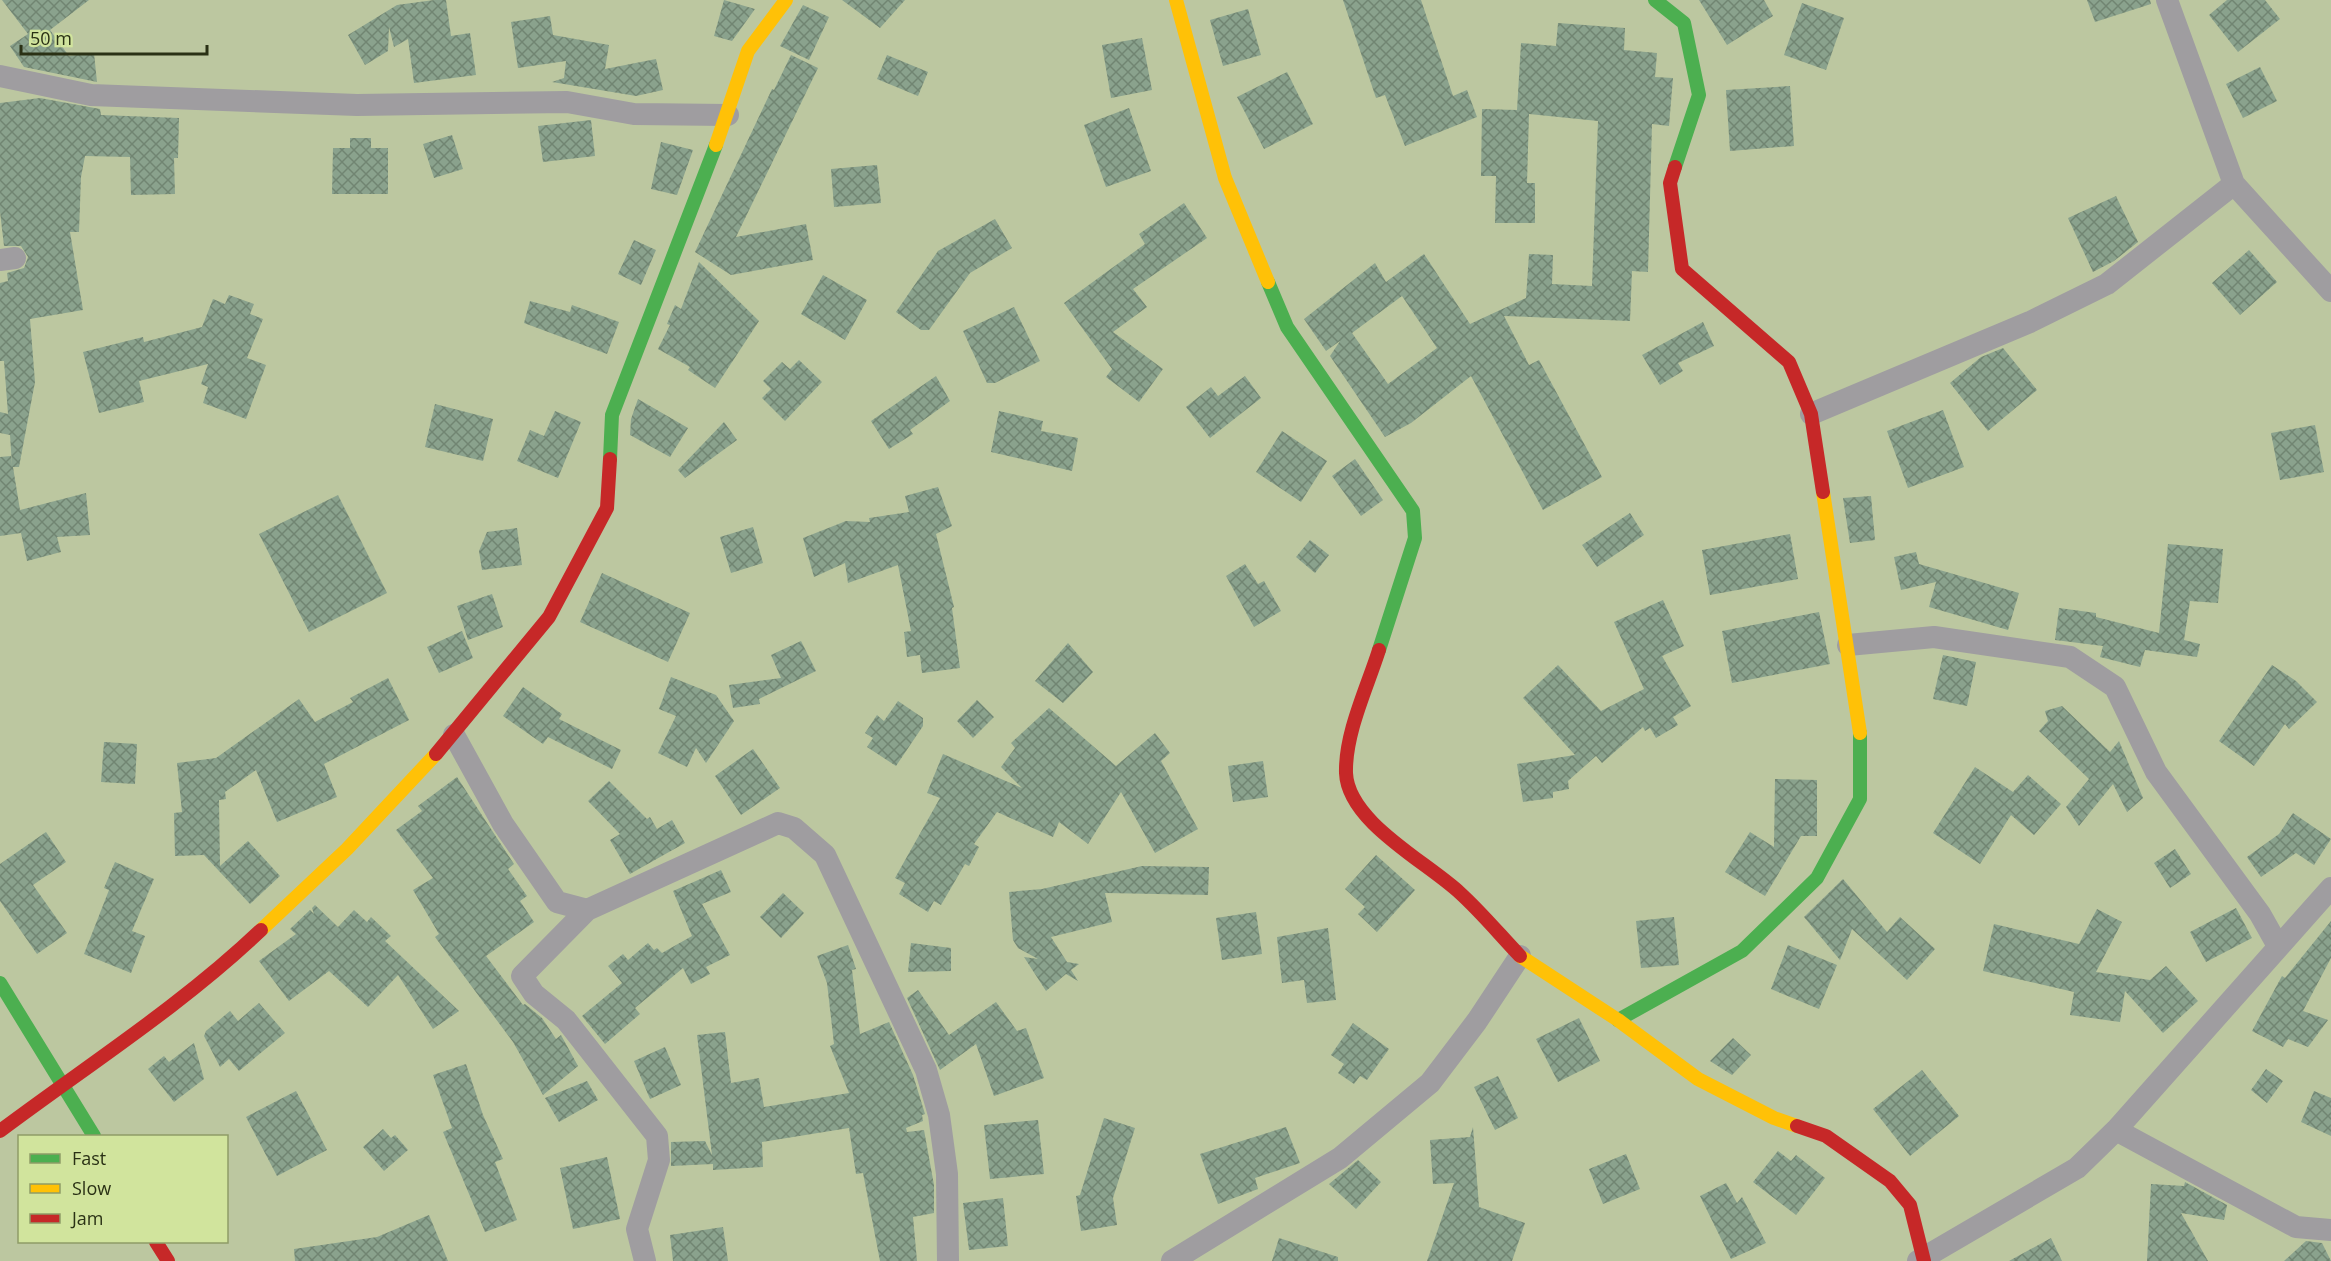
<svg xmlns="http://www.w3.org/2000/svg" width="2331" height="1261" font-family="'Open Sans',sans-serif">
  <defs>
    <pattern id="building-cross-hatch" width="8" height="8" patternUnits="userSpaceOnUse" patternTransform="scale(1.5)"><rect width="8" height="8" fill="#8aa28d"/><path d="M0 0l8 8M0 8l8-8" fill="none" stroke="#718572"/></pattern>
  </defs>
  <rect width="100%" height="100%" fill="#bcc7a0"/>
  <path fill="url(#building-cross-hatch)" fill-rule="evenodd" d="M2,0H89L50,30L69,56L94,53L97,82L24,67L10,46L28,34Z
    M434,0H446L451,36L470,33L476,75L414,83L408,39L394,47L389,27L388,51L365,65L348,35L397,5Z
    M724,0L755,9L732,41L714,36Z
    M842,0H905L880,28Z
    M1343,0H1421L1453,96L1467,90L1477,117L1405,146L1385,95L1376,98Z
    M1699,0H1764L1773,16L1727,45Z
    M2087,0H2150L2151,4L2095,22Z
    M2227,0H2265L2280,19L2238,52L2209,15Z
    M1802,3L1844,18L1826,70L1784,55Z
    M803,5L829,17L809,60L780,46Z
    M1248,9L1261,55L1223,66L1210,20Z
    M550,16L553,35L609,45L605,69L656,59L663,90L636,96L552,82L564,78L566,61L518,68L511,22Z
    M1558,23L1625,28L1624,50L1657,53L1655,77L1673,78L1669,126L1652,124L1648,272L1632,271L1630,321L1504,316L1529,365L1539,360L1602,477L1543,510L1471,376L1411,423L1385,437L1330,356L1340,341L1326,351L1304,319L1375,263L1386,282L1424,254L1470,324L1526,298L1529,254L1553,255L1552,284L1592,286L1598,121L1529,114L1527,183H1535V223H1495L1496,176H1481L1482,109L1517,110L1521,43L1556,46ZM1402,296L1437,348L1388,384L1352,333Z
    M1142,38L1152,90L1111,98L1102,45Z
    M791,55L818,68L736,237L806,224L813,260L731,275L695,252L772,89L774,90Z
    M887,55L928,72L918,96L877,79Z
    M2260,67L2277,101L2243,118L2226,84Z
    M1287,72L1313,124L1264,149L1237,97Z
    M1790,86L1794,146L1730,151L1726,90Z
    M40,98L100,109L101,115L179,118L178,158H174L175,194L131,195L130,157L85,156L81,177L79,232H70L83,310L30,319L35,382L19,467H13L20,510L86,493L90,535L57,537L61,552L27,561L21,533L0,536V457L11,456L12,465L10,435L0,433V412L8,414L4,361H0V283L8,281L7,273L24,268L28,257L21,246H4L0,212V103Z
    M1129,108L1151,171L1106,187L1084,125Z
    M591,120L595,156L543,162L538,126Z
    M452,135L463,169L434,178L423,144Z
    M350,138H371V148H388V194H332L333,148H350Z
    M661,142L693,150L677,195L651,189Z
    M877,165L881,203L834,207L831,169Z
    M2116,196L2138,242L2114,261L2093,272L2068,218Z
    M1184,203L1207,238L1133,289L1147,307L1113,332L1163,369L1139,402L1106,377L1112,369L1064,303L1145,244L1139,234Z
    M995,219L1012,248L970,273L929,330H921L896,312L938,251Z
    M634,240L656,250L641,285L618,274Z
    M2249,250L2277,282L2240,315L2212,283Z
    M699,262L759,321L715,388L688,370L690,367L658,349L670,325L667,324L675,305L681,309Z
    M823,275L867,300L845,340L801,314Z
    M229,295L254,304L250,314L263,319L247,358L266,365L246,419L203,403L208,387L201,384L208,364L139,381L144,402L99,413L83,352L143,337L144,342L202,327L213,299L225,304Z
    M530,301L570,312L572,305L619,322L607,354L524,323Z
    M1014,307L1040,361L995,383H987L963,331Z
    M1703,322L1714,346L1678,363L1683,371L1660,385L1642,355Z
    M2003,348L2037,390L1988,431L1950,383L1981,357Z
    M799,360L822,382L785,421L762,398L771,389L763,381L782,362L790,369Z
    M936,376L950,401L910,430L913,434L889,449L871,421Z
    M1245,376L1261,398L1210,438L1186,407L1211,387L1218,396Z
    M638,399L688,428L670,457L630,435L631,419Z
    M435,404L493,419L483,461L425,447Z
    M1943,410L1964,467L1908,488L1887,431Z
    M555,411L581,422L558,478L517,461L530,430L544,436Z
    M999,411L1043,421L1041,431L1078,438L1072,471L991,452Z
    M724,422L737,440L685,478L678,470Z
    M2315,425L2324,472L2280,480L2271,433Z
    M1282,431L1327,461L1301,502L1256,472Z
    M1355,459L1383,500L1361,516L1332,476Z
    M938,487L952,526L936,534L954,607L952,608L960,668L922,673L920,655L907,657L904,632L911,631L898,565L848,583L845,563L814,577L803,538L846,521L870,522L869,518L909,512L905,496Z
    M338,495L387,593L309,632L259,534Z
    M1871,496L1875,540L1850,543L1843,498Z
    M1630,513L1644,535L1597,567L1582,545Z
    M753,527L763,563L731,573L720,537Z
    M517,528L522,565L482,570L479,551L487,532Z
    M1790,534L1798,579L1710,595L1702,550Z
    M1310,540L1329,555L1315,573L1296,557Z
    M2168,544L2223,549L2218,603L2190,601L2184,640L2200,644L2197,657L2145,650L2140,667L2100,657L2103,646L2055,640L2059,608L2096,613V617L2159,633Z
    M1916,552L1919,564L2019,593L2008,630L1929,607L1936,582L1901,590L1894,557Z
    M1245,564L1258,584L1264,581L1281,611L1254,627L1226,576Z
    M602,573L690,613L668,662L580,622Z
    M492,594L503,627L468,640L457,606Z
    M1663,600L1684,646L1662,656L1691,706L1673,717L1678,725L1656,738L1650,728L1645,731L1643,727L1602,763L1596,756L1568,781L1569,789L1553,792V798L1523,802L1517,764L1575,755L1523,698L1558,665L1601,711L1644,689L1614,622Z
    M1819,612L1830,664L1732,683L1722,631Z
    M462,631L473,658L439,673L427,647Z
    M801,641L816,671L759,699L760,704L733,708L729,685L781,678L771,655Z
    M1068,643L1093,672L1063,703L1035,681Z
    M1943,655L1976,662L1967,706L1933,699Z
    M2272,665L2296,681L2317,702L2289,729L2285,724L2254,766L2219,741Z
    M671,677L716,695L734,721L706,763L696,748L687,767L658,753L676,716L659,709Z
    M388,678L409,720L324,764L337,797L277,822L256,770L225,792L226,799L219,800L220,866L248,841L280,876L250,904L204,855L175,856L174,813L182,812L177,763L216,758L299,699L315,722L353,702L350,698Z
    M523,687L562,714L559,719L621,750L612,769L548,737L543,744L503,716Z
    M977,700L994,717L973,738L957,721Z
    M898,701L923,718V726L896,766L867,747L873,738L865,733L877,715L884,721Z
    M2062,706L2110,752L2119,741L2143,798L2127,812L2113,784L2079,826L2066,807L2089,779L2039,731L2048,721L2045,711Z
    M1049,708L1116,766L1155,733L1170,753L1161,761L1198,829L1155,853L1121,792L1088,844L1059,822L1053,837L997,812L974,844L979,847L969,866L965,864L941,905L934,901L928,912L899,894L905,883L895,878L940,798L927,793L943,754L1022,788L1001,767L1015,748L1011,743Z
    M104,742L137,744L135,784L101,782Z
    M753,749L780,788L741,815L715,776Z
    M1263,761L1268,797L1233,802L1228,766Z
    M1975,767L2013,792L2028,775L2061,804L2034,835L2011,815L1980,864L1933,833Z
    M457,777L514,864L508,869L527,896L520,901L534,922L486,956L523,1005L525,1004L542,1018L556,1039L561,1035L578,1066L543,1095L513,1042L435,937L439,934L413,890L433,878L396,830L422,811L418,806Z
    M1775,779L1817,780V836H1801L1765,896L1725,872L1750,832L1774,847Z
    M609,781L647,819L650,817L657,829L672,820L685,843L630,874L610,840L620,834L588,801Z
    M2293,813L2331,839L2314,865L2296,853L2261,877L2247,857L2279,834Z
    M46,832L66,862L33,885L67,933L37,954L0,901V864Z
    M2175,849L2191,874L2170,888L2154,863Z
    M1376,855L1415,890L1377,932L1358,914L1365,907L1345,889Z
    M115,862L154,879L132,931L145,936L131,973L84,954L109,890L104,888Z
    M1142,866L1209,867L1208,895L1105,893L1112,922L1051,937L1067,962L1079,964L1071,970L1078,981L1066,974L1046,991L1024,957L1038,959L1018,948L1013,940L1009,892L1042,889Z
    M721,870L731,892L702,904L730,955L706,967L710,974L691,984L683,968L635,1008L640,1014L605,1044L582,1016L622,983L608,966L623,954L628,960L648,943L654,950L657,948L662,953L692,936L673,891Z
    M1843,879L1887,932L1900,917L1935,949L1907,980L1852,929L1840,960L1804,917Z
    M783,893L804,913L781,938L760,917Z
    M315,905L338,927L354,910L367,922L371,917L391,936L385,941L459,1011L433,1029L398,975L368,1007L329,971L289,1001L259,961L296,934L290,929L310,910L314,914L312,908Z
    M2236,908L2252,938L2206,962L2190,932Z
    M2097,909L2122,922L2096,972L2150,980L2166,966L2198,1001L2163,1033L2125,991L2120,1022L2070,1015L2074,992L1983,971L1994,924L2079,944Z
    M1256,912L1262,954L1222,960L1216,918Z
    M1674,917L1679,965L1641,968L1636,921Z
    M2331,921V958L2303,1011L2328,1020L2308,1047L2288,1039L2283,1047L2252,1031L2282,976L2285,978Z
    M1328,928L1336,1000L1307,1003L1304,980L1282,983L1277,937Z
    M911,943L951,948V971L908,972Z
    M848,945L856,969L852,970L860,1034L889,1022L913,1075L925,1114L922,1115L923,1121L906,1128L907,1132L924,1130L934,1185V1213L913,1217L917,1261H880L863,1173L856,1174L849,1128L762,1142L763,1167L713,1170V1164L671,1166V1142L705,1141L712,1155L697,1035L725,1032L731,1083L759,1078L764,1107L849,1093L830,1046L834,1044L827,983L817,956Z
    M1788,945L1837,965L1819,1009L1771,989Z
    M918,990L949,1035L996,1002L1017,1031L1026,1028L1044,1078L994,1096L976,1044L940,1070L907,998Z
    M259,1003L285,1033L239,1071L229,1059L220,1067L204,1036L206,1031L230,1011L238,1021Z
    M1579,1018L1600,1061L1558,1082L1536,1039Z
    M1353,1023L1389,1049L1367,1080L1360,1076L1354,1084L1338,1073L1344,1064L1331,1055Z
    M1733,1038L1751,1055L1732,1075L1710,1061Z
    M194,1043L204,1079L174,1102L148,1069L164,1056L169,1062Z
    M665,1047L681,1085L650,1099L634,1061Z
    M466,1064L483,1115L503,1159L495,1162L517,1220L485,1232L443,1132L452,1128L433,1075Z
    M2266,1069L2283,1081L2267,1103L2251,1090Z
    M1922,1070L1959,1116L1910,1156L1873,1109Z
    M1498,1076L1518,1118L1495,1130L1474,1087Z
    M587,1081L598,1100L559,1122L545,1098Z
    M296,1091L327,1150L277,1176L246,1117Z
    M2314,1091L2331,1098V1136L2301,1122Z
    M1104,1118L1135,1128L1113,1198L1117,1225L1081,1231L1076,1196L1080,1195Z
    M1038,1120L1044,1174L990,1179L984,1125Z
    M1286,1127L1300,1163L1255,1178L1258,1189L1218,1204L1200,1154Z
    M1473,1127L1479,1207L1525,1223L1512,1261H1427L1454,1183L1433,1184L1430,1140L1470,1137Z
    M383,1129L391,1138L395,1135L408,1150L384,1171L363,1147Z
    M1778,1151L1791,1161L1796,1155L1825,1178L1796,1215L1753,1182Z
    M1626,1154L1640,1189L1603,1204L1589,1169Z
    M607,1157L620,1219L573,1229L560,1168Z
    M1358,1160L1381,1182L1356,1209L1329,1184Z
    M2185,1182L2227,1205L2224,1220L2181,1213L2208,1261H2147L2151,1184L2184,1186Z
    M1726,1183L1737,1203L1742,1197L1766,1243L1731,1259L1700,1196Z
    M1003,1198L1008,1246L969,1250L963,1203Z
    M429,1215L448,1261H295L294,1249L377,1237Z
    M723,1227L728,1261H673L670,1235Z
    M1279,1238L1338,1257V1261H1272Z
    M2051,1238L2062,1261H2009Z
    M2306,1241L2322,1243L2331,1261H2284Z"/>
  <g fill="none" stroke-linecap="round" stroke-linejoin="round">
    <path stroke="#9f9da0" stroke-width="22" d="M2167,0L2234,184L2331,291
      M0,76L91,95L357,105L567,102L634,114L728,115
      M0,260L15,258
      M1811,414L2030,322L2107,284L2234,184
      M1848,645L1934,637L2070,657L2115,687L2156,772L2260,914L2278,946
      M454,735L503,824L557,902L587,910L778,823L794,828L825,855L926,1070L939,1115L947,1174L948,1261
      M587,910L522,976L534,994L566,1020L657,1136L659,1160L637,1229L645,1261
      M2116,1130L2296,1227L2331,1230
      M1172,1261L1340,1158L1430,1083L1477,1021L1520,956
      M1918,1261L2077,1168L2116,1130L2331,888"/>
    <path stroke="#4caf50" stroke-width="14" d="M1655,0L1684,23L1699,95L1675,167
      M1268,282L1287,327L1413,511L1415,538L1379,650
      M610,459L612,415L716,145
      M0,983L94,1136
      M1618,1020L1742,951L1817,878L1860,799V733"/>
    <path stroke="#ffc107" stroke-width="14" d="M1176,0L1225,178L1268,282
      M716,145L748,51L786,0
      M1823,492L1860,733
      M261,930L347,849L436,754
      M1520,956L1618,1020L1698,1079L1774,1118L1797,1126"/>
    <path stroke="#c62828" stroke-width="14" d="M1675,167L1670,183L1682,269L1789,362L1811,414L1823,492
      M1379,650C1367,688 1345,733 1346,773C1348,822 1427,862 1460,893C1481,912 1500,935 1520,956
      M436,754L549,617L607,508L610,459
      M1797,1126L1826,1136L1890,1181L1910,1205L1924,1261
      M0,1131C88,1065 181,1006 261,930
      M156,1242L168,1261"/>
  </g>
  <rect x="18" y="1135" width="210" height="108" fill="#d1e49d" stroke="#8e9c67" stroke-width="1.5"/>
  <rect x="30" y="1154" width="30" height="9" fill="#4caf50" stroke="#8e9c67" stroke-width="1.5"/>
  <text x="72" y="1165" font-size="18" fill="#2a3115">Fast</text>
  <rect x="30" y="1184" width="30" height="9" fill="#ffc107" stroke="#8e9c67" stroke-width="1.5"/>
  <text x="72" y="1195" font-size="18" fill="#2a3115">Slow</text>
  <rect x="30" y="1214" width="30" height="9" fill="#c62828" stroke="#8e9c67" stroke-width="1.5"/>
  <text x="72" y="1225" font-size="18" fill="#2a3115">Jam</text>
  <path d="M21 45v9h186v-9" fill="none" stroke="#2a3115" stroke-width="3"/>
  <text x="30" y="45" font-size="18" fill="#2a3115" stroke="#d1e49d" stroke-width="4.5" paint-order="stroke">50 m</text>
</svg>
